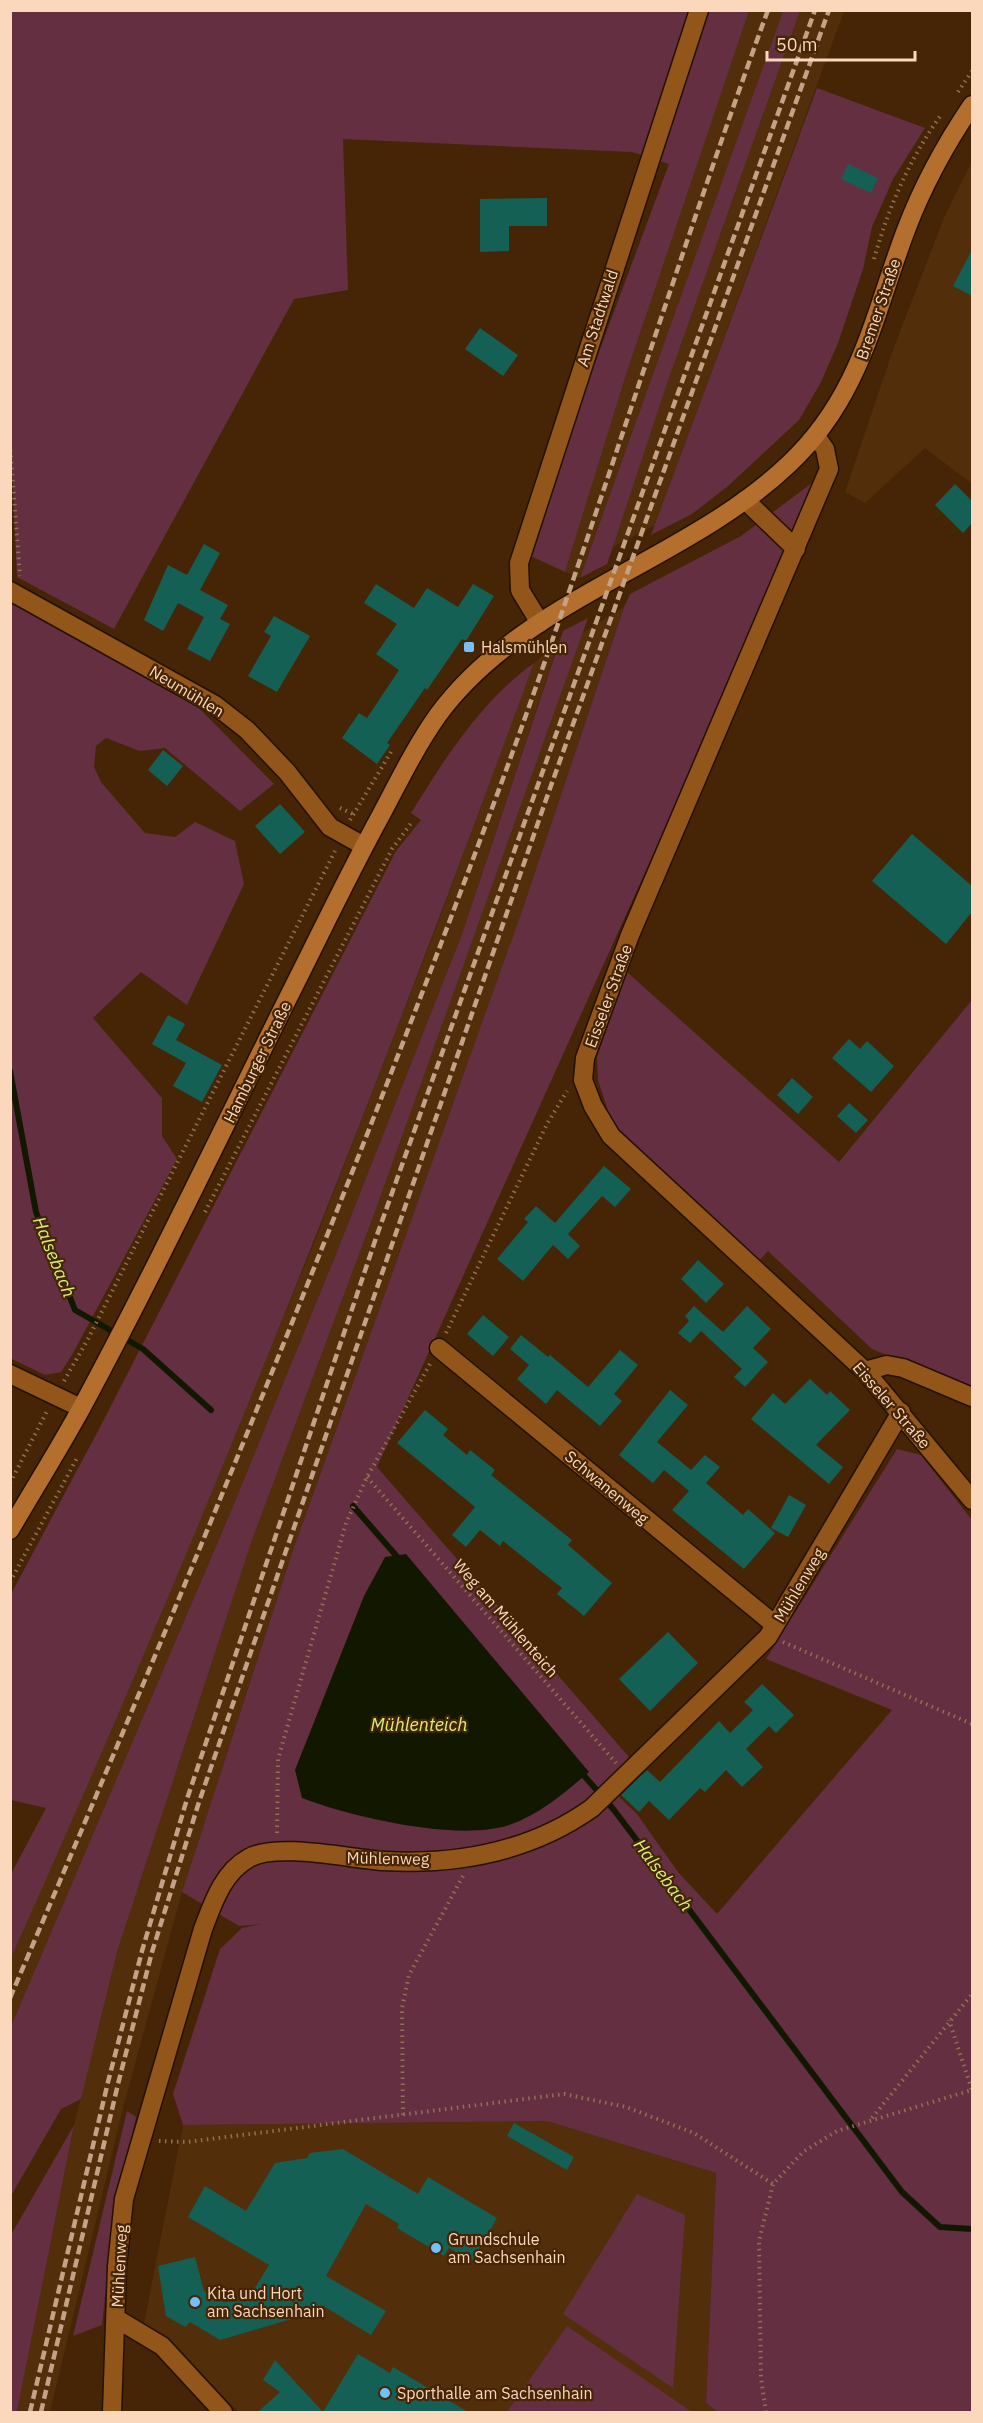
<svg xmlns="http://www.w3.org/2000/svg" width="983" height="2423" font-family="'IBM Plex Sans',sans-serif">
  <rect width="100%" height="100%" fill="#452505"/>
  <path fill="#522e0a" d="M749,11H783L580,578L565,572L626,375Z
    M800,11H844L655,525L613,547L669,378Z
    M972,161V484L925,448L865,503L845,492L894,347L944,218Z
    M624,607L523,908L292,1553L182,1892L123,2108L50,2412H17L74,2125L117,1952L252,1540L376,1209L582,633Z
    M559,641L462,934L338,1249L231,1511L11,2026V1958L206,1505L314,1243L438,923L534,663Z
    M547,2121L716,2173L706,2403L718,2412H239L144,2323L183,2125Z"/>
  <path fill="#642f41" d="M10,11H749L626,375L565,572L531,556L548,489L669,164L632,152L343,139L348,290L294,299L114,629L17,577L10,423Z
    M783,11H800L669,378L613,547L607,564L580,578Z
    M817,88L925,128L893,179L872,227L863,269L838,343L821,382L799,420L728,486L692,514L651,535Z
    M812,483L776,577L702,746L377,1467L629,1757L608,1786L637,1814L678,1872L717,1914L892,1710L766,1659L897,1449L921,1455L972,1520V2412H718L706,2403L716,2173L547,2121L183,2125L173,2094L220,1949L242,1928L261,1924L239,1926L182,1892L292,1553L523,908L624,607L630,594L741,536Z
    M10,598L193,702L274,784L240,811L165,748L140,751L106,738L96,746L94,767L101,782L145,833L175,837L195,822L235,841L244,884L187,1005L141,972L93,1018L162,1098V1136L177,1159L72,1355L61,1372L45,1375L10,1358Z
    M588,618L376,1209L252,1540L117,1952L81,2099L61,2109L11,2196V2026L231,1511L338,1249L462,934L563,631Z
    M534,663C374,1100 202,1533 11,1958V1874L46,1808L11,1800V1594L98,1431L396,851L421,820L411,813C445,758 481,701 534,663Z
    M627,972L839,1162L972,1000V1390L872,1349L768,1251L760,1260L618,1129L608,1111L598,1080L597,1057Z
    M127,2111L136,2117L113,2221L102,2325L73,2336Z
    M74,2125L17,2412H11V2235Z
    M637,2194L685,2215L673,2388L563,2314Z
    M567,2326L692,2412H507Z"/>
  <path fill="#121800" d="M406,1554L589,1772C564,1793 541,1814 509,1825C459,1842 351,1817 302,1798L295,1770L364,1596L385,1557Z"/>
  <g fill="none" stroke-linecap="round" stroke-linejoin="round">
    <path stroke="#121800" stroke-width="6" d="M10,1071L36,1212L75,1310L143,1349L211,1410
      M353,1506L400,1560
      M580,1771L614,1810L902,2192L940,2227L972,2229"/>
  </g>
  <path fill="#156054" d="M848,164L878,178L871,193L841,179Z
    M547,198V226H509V251L480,252V199Z
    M972,250V296L953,286Z
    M480,328L518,355L503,376L465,349Z
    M955,484L972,501V523L963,533L935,505Z
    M204,544L220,553L200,590L228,605L220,619L230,624L210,661L187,649L204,617L178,603L163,631L144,620L168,565L187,575Z
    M376,584L414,608L427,588L458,607L473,584L494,596L466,641L462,639L427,690L425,688L387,743L390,745L377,764L342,738L359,713L367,718L399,670L376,654L397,624L364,603Z
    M274,616L310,636L277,692L248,676L271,636L264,632Z
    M163,750L183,766L167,786L148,770Z
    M280,804L305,832L280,854L255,826Z
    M912,834L972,886V912L946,944L872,881Z
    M168,1015L185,1024L176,1040L222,1065L202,1102L173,1086L186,1063L152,1044Z
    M849,1039L860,1049L867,1041L894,1066L871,1092L832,1058Z
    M792,1078L813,1097L798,1114L777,1095Z
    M849,1103L868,1120L856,1133L837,1116Z
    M604,1166L631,1189L615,1207L602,1196L568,1234L580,1246L568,1259L553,1245L523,1281L497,1259L528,1222L524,1219L536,1206L555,1223Z
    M698,1260L724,1284L706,1303L681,1279Z
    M694,1306L723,1332L747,1306L771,1329L753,1348L768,1362L745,1387L734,1377L742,1369L701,1331L690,1343L678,1333L689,1321L685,1316Z
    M483,1315L509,1337L493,1356L467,1334Z
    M521,1335L548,1357L550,1355L588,1387L620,1350L638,1365L614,1394L622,1401L600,1426L557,1390L546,1404L517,1379L529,1365L510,1349Z
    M810,1379L827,1395L830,1391L850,1410L816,1445L843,1467L829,1484L751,1419L773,1393L785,1404Z
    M670,1390L688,1405L657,1442L691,1470L705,1455L720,1467L706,1483L743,1515L748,1509L775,1533L744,1569L672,1510L689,1491L664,1470L653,1483L619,1455Z
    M425,1410L448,1429L443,1435L467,1455L470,1450L495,1470L491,1475L572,1540L568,1545L612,1583L584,1616L557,1594L562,1588L503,1541L500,1546L480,1530L466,1547L452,1535L475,1507L397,1443Z
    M789,1495L806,1505L788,1537L771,1528Z
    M668,1632L698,1663L650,1711L619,1679Z
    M762,1684L794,1715L776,1733L769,1726L746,1749L763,1767L742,1787L726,1770L705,1792L700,1788L669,1820L649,1801L639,1812L621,1795L647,1770L660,1782L719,1721L730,1733L753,1710L744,1702Z
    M514,2123L574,2157L567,2170L507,2136Z
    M343,2149L418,2194L428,2177L497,2218L472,2261L449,2248L444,2256L397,2228L399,2224L366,2204L326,2276L386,2311L371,2335L322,2305L319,2311L220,2340L190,2322L185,2327L166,2316L158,2266L195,2257L204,2291L223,2302L247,2301L269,2265L188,2217L205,2186L246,2211L275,2163L307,2158L310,2153Z
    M358,2354L390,2373L393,2367L468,2412H258L280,2392L263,2380L275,2360L323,2412Z"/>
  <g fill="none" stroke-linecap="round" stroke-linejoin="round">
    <defs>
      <path id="minor" d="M816,436L825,449L829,469L630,935L585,1058L583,1080L593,1106L611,1136L865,1371L972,1500
        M745,500L796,549
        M10,591L215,705L247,730L287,772L330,827L364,846
        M540,623L520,590L519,563L699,10
        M439,1348L775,1625
        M865,1371L887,1365L903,1368L972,1397
        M10,1374L81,1408
        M117,2319L162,2346L223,2412
        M112,2412L117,2266L124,2199L203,1929C213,1903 223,1872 249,1858C277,1842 351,1859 384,1861C459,1865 530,1852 592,1808L768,1637L901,1412"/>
      <path id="major" d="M10,1530C34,1489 59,1449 82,1407C153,1275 218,1139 285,1004C317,941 347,877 381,815C399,781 416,746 438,715C524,598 685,563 789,464C861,396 873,317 906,230C923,185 945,145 972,105"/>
    </defs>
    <use href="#minor" stroke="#241102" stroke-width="21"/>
    <use href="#major" stroke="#241102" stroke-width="21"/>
    <path stroke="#927052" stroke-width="4" stroke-dasharray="1.5 4.5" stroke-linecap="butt" d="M958,92L972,71
      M874,259C889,206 909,160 941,115
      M10,444L20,576
      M340,808L353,814
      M350,820L391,752
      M205,1212L392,849L412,822
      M446,1333L547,1124L567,1091
      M64,1381L88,1339L335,851
      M367,1477L616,1763
      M10,1483L47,1411
      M10,1582L77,1458
      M783,1642L972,1724
      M277,1833L278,1759L346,1523L367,1477L430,1364
      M403,2115L402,2008L409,1975L463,1876
      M872,2118L972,1994
      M159,2141L187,2142L564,2094L626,2107L694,2133L773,2184
      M766,2412L761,2378L759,2241L773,2184L803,2152L837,2131L972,2090L949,2020"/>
    <use href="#minor" stroke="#93561a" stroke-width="18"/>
    <use href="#major" stroke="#b46e2d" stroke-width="18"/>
    <path stroke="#c5a286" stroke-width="4.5" stroke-dasharray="9 4.5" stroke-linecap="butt" d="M10,1998C177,1608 340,1216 488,819C588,552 670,278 768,10
      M30,2412L108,2082L142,1951L187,1799L377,1235L815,10
      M41,2412L118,2084L152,1952L199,1802L548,794L829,10"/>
  </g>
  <g fill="#73c1f5" stroke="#452505" stroke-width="2">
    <rect x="463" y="641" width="12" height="12" rx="3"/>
    <circle cx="436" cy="2248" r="6"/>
    <circle cx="195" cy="2302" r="6"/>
    <circle cx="385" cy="2393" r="6"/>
  </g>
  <g text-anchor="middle" stroke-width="4.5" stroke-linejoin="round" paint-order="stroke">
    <g font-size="16" fill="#fbd7bc" stroke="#452505">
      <text transform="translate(878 309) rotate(-71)" y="6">Bremer Straße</text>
      <text transform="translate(597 318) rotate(-72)" y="6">Am Stadtwald</text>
      <text transform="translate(187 691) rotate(31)" y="6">Neumühlen</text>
      <text transform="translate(608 996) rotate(-70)" y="6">Eisseler Straße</text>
      <text transform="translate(257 1062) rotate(-64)" y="6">Hamburger Straße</text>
      <text transform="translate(892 1405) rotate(49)" y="6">Eisseler Straße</text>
      <text transform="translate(607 1487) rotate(40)" y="6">Schwanenweg</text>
      <text transform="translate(799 1585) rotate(-59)" y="6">Mühlenweg</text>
      <text transform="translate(506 1618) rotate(49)" y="6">Weg am Mühlenteich</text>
      <text transform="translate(388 1858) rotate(1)" y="6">Mühlenweg</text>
      <text transform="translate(119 2266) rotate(-87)" y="6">Mühlenweg</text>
    </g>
    <g font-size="16" fill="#fbd7bc" stroke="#452505" text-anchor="start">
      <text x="481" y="653">Halsmühlen</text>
      <text x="448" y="2245">Grundschule<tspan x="448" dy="18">am Sachsenhain</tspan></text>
      <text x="207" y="2299">Kita und Hort<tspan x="207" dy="18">am Sachsenhain</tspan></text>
      <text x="397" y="2399">Sporthalle am Sachsenhain</text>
    </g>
    <g font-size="18" font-style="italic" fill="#d5f076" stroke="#452505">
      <text transform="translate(54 1257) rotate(68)" y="6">Halsebach</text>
      <text x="419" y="1731">Mühlenteich</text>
      <text transform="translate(663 1875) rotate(53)" y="6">Halsebach</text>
    </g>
  </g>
  <rect width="983" height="2423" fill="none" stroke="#fbd7bc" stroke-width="24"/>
  <path d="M767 51v9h148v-9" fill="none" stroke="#fbd7bc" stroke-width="3"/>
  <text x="776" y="51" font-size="18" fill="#fbd7bc" stroke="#452505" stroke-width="4.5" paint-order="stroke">50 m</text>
</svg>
